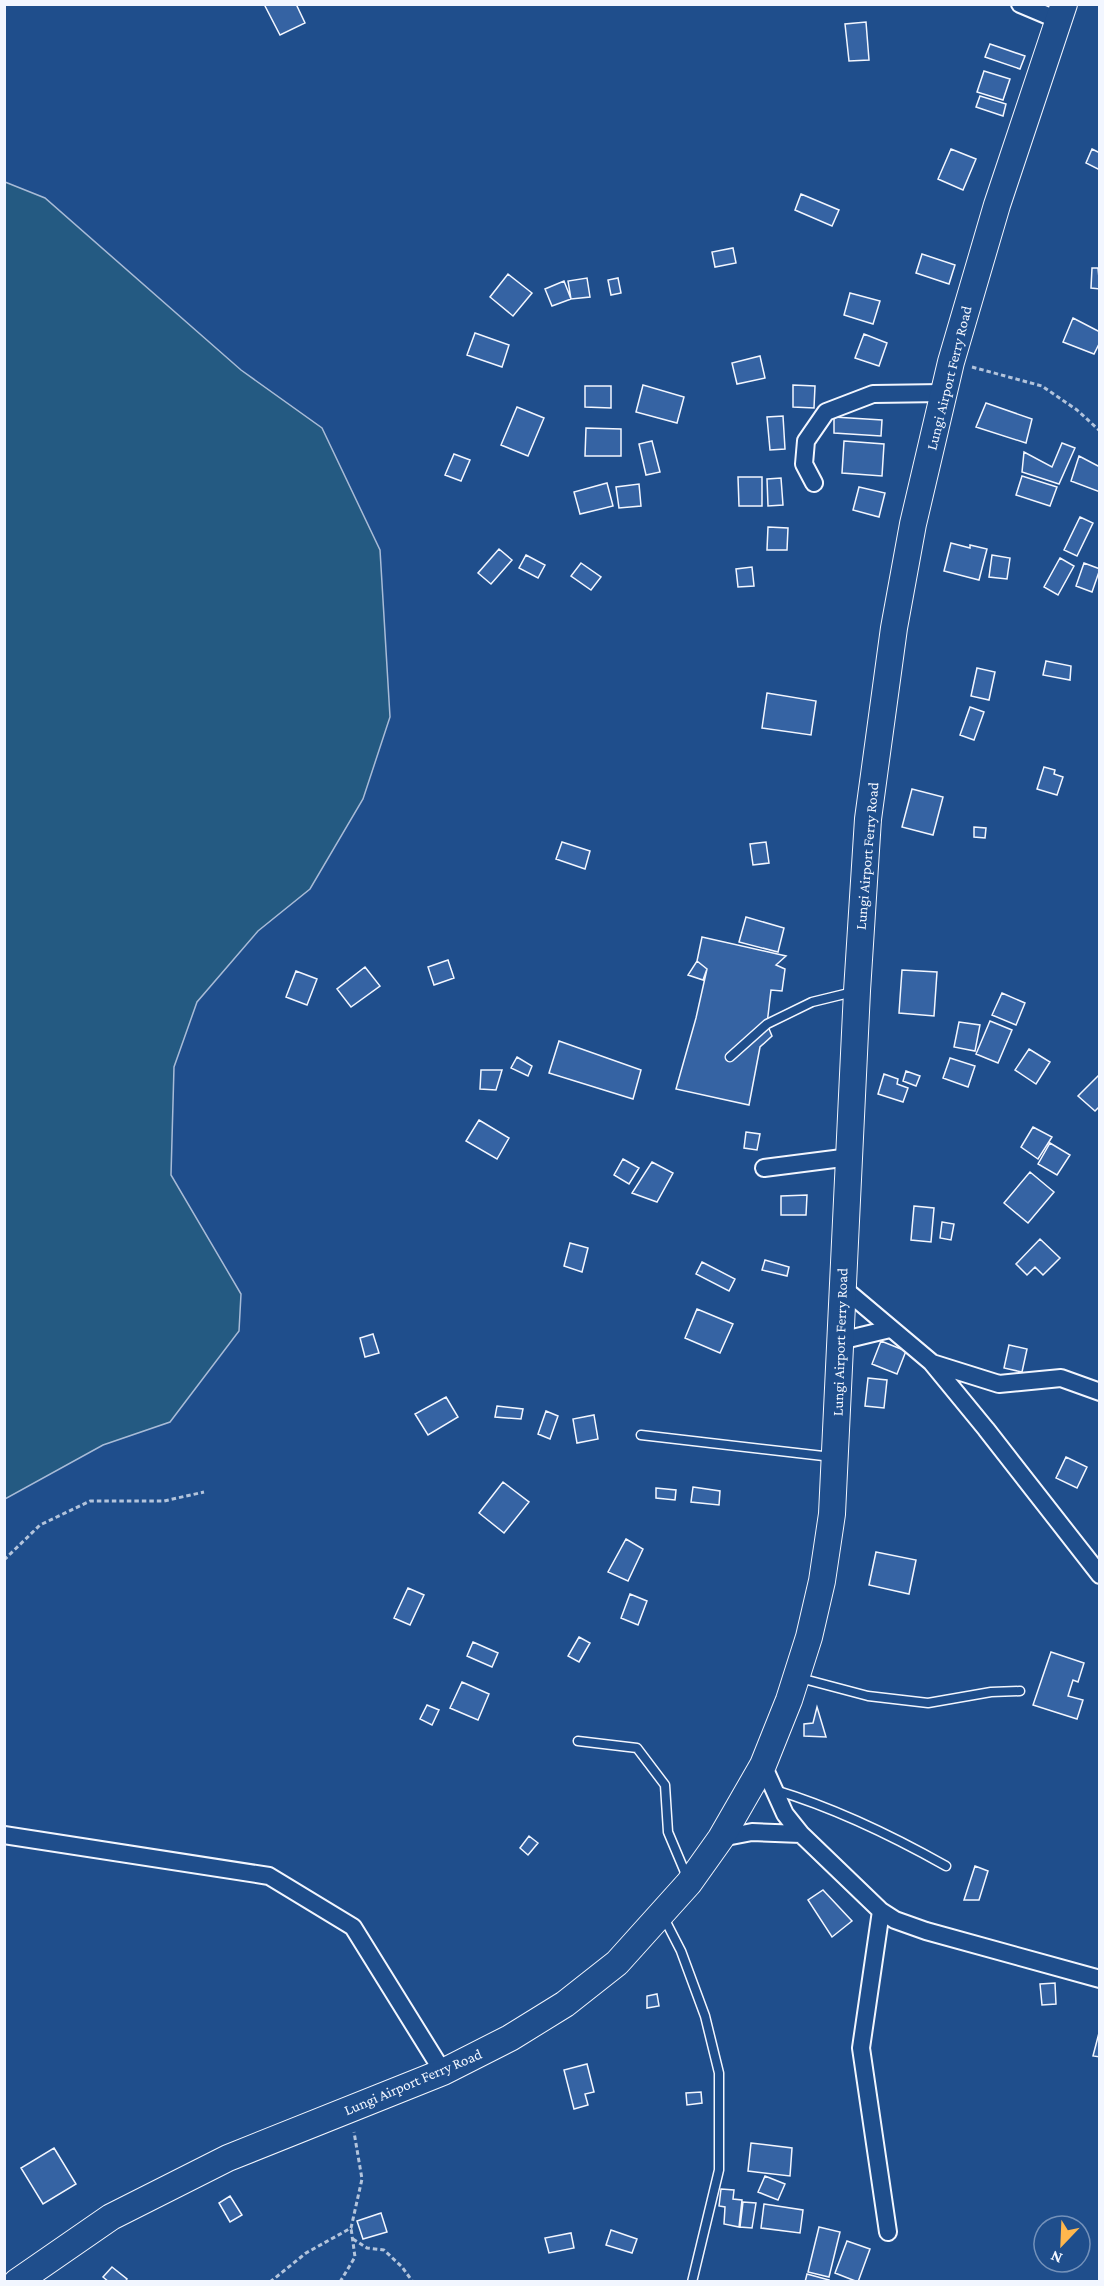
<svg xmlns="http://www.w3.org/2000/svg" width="1104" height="2286" font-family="'Crimson Pro',serif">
  <rect width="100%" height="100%" fill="#1f4e8c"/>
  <path fill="#245a82" stroke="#a8bbd7" stroke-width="1.5" d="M5,182L45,198L241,370L322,428L380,550L390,717L363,799L310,889L258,931L197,1002L174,1067L171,1175L241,1294L239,1331L170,1422L103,1445L5,1499Z"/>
  <path fill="#3563a3" stroke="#f2f6ff" stroke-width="1.5" d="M264,4H296L305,23L280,35Z
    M866,22L869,60L849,61L845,24Z
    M990,44L1025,56L1020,69L985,57Z
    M984,71L1010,79L1003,100L977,92Z
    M980,96L1006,104L1003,116L976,107Z
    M951,149L976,159L963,190L938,179Z
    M1092,149L1100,153V170L1086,163Z
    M801,194L839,210L832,226L795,210Z
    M733,248L736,263L715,267L712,252Z
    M922,254L955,265L949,284L916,273Z
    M1092,268H1098L1100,289L1091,288Z
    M508,274L532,293L513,316L490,297Z
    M587,278L590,297L571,299L568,281Z
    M618,278L621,293L611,295L608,280Z
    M564,281L571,299L552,306L545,289Z
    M850,293L880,301L873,324L844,315Z
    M1073,318L1100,332V342L1094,354L1063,342Z
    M475,333L509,345L502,367L467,355Z
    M864,334L887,343L879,366L855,358Z
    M760,356L765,378L737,384L732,363Z
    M643,385L684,397L677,423L636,412Z
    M793,385L815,386L814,408L793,407Z
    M585,386H611V408L585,407Z
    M986,403L1032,419L1026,443L976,427Z
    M517,407L544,418L528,456L501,445Z
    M783,416L785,449L770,450L767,417Z
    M834,417L882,420L881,436L834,433Z
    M586,428L621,429V456H585Z
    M652,441L660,472L646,475L639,444Z
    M844,441L884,444L882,476L842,473Z
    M1062,443L1075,448L1059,484L1022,472L1024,452L1052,467Z
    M454,454L470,460L461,481L445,475Z
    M1079,456L1100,467V492L1071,481Z
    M1022,476L1057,487L1050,506L1016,495Z
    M738,477H762V506H739Z
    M781,478L783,505L768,506L767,479Z
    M607,483L613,506L580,514L574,492Z
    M639,484L641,506L619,508L616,487Z
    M859,487L885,493L879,517L853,510Z
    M1080,517L1093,523L1077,556L1064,550Z
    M768,527L788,528L787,550H767Z
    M951,543L970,548V545L987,549L979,580L944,571Z
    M499,549L512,560L491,584L478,573Z
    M526,555L545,565L538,578L519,568Z
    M992,555L1010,558L1007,579L989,577Z
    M1060,558L1074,566L1058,595L1044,587Z
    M581,563L601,577L591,590L571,576Z
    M1084,563L1100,569L1092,592L1076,586Z
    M752,567L754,586L738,587L736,569Z
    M1046,661L1071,666L1070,680L1043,675Z
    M977,668L995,672L989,700L971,696Z
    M767,693L816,701L811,735L762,728Z
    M970,707L984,712L974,740L960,735Z
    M1044,767L1055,770L1054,774L1063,777L1057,795L1037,789Z
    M912,789L943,797L933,835L902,827Z
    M974,827L986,828L985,838L974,837Z
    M562,842L590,851L585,869L556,859Z
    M766,842L769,863L753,865L750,844Z
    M746,917L784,928L778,952L739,942Z
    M702,937L786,956L776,965L785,969L782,991L771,990L767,1024L772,1036L760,1047L749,1105L676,1089L696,1018L707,969L697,961Z
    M448,960L454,978L434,985L428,967Z
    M697,961L707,969L703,980L688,975Z
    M365,967L380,986L351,1007L337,989Z
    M902,970L937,972L934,1016L899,1013Z
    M296,971L317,979L307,1005L286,997Z
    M1002,993L1025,1003L1016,1025L992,1015Z
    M990,1021L1012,1030L998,1063L976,1054Z
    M959,1022L980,1025L975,1051L954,1047Z
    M559,1041L641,1070L633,1099L549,1073Z
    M1029,1049L1050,1062L1036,1084L1015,1070Z
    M517,1057L532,1066L528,1076L511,1068Z
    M950,1058L975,1066L968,1087L943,1078Z
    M481,1070H502L496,1090L480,1089Z
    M906,1071L920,1076L916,1086L903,1081Z
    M884,1074L898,1079L897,1084L908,1088L903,1102L878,1094Z
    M1100,1074V1106L1095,1111L1078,1096Z
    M479,1120L509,1138L497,1159L466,1141Z
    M1033,1127L1052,1137L1038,1159L1021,1147Z
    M746,1132L760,1134L757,1150L744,1148Z
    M1050,1143L1070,1155L1057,1175L1038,1164Z
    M623,1159L639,1168L629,1184L614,1175Z
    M652,1162L673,1173L657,1202L632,1193Z
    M1030,1172L1054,1192L1028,1223L1004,1203Z
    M807,1195L806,1215H781V1196Z
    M914,1206L934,1208L931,1242L911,1240Z
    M942,1222L954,1224L951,1240L940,1238Z
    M1040,1239L1060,1258L1043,1275L1035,1267L1027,1275L1016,1264Z
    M570,1243L588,1248L582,1272L564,1266Z
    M765,1260L789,1267L787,1276L762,1270Z
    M702,1262L735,1279L729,1291L696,1274Z
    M697,1309L733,1324L720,1353L685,1338Z
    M373,1334L379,1353L365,1357L360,1338Z
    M881,1341L906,1351L897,1374L872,1364Z
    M1009,1345L1027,1349L1022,1372L1004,1368Z
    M868,1378L887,1380L884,1408L865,1406Z
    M446,1397L458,1417L428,1435L415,1414Z
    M497,1406L523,1409L521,1419L495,1417Z
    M546,1411L558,1416L550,1439L538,1434Z
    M594,1415L598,1439L577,1443L573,1419Z
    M1066,1457L1087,1467L1077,1488L1056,1478Z
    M503,1482L529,1502L504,1533L479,1513Z
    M693,1487L720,1491L719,1505L691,1502Z
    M656,1488L676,1490L675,1500L656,1498Z
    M626,1539L643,1549L628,1581L608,1572Z
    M876,1552L916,1560L909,1594L869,1585Z
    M408,1588L424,1595L410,1625L394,1618Z
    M630,1594L647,1601L638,1625L621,1618Z
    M579,1637L590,1643L579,1662L568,1656Z
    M473,1642L498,1653L492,1667L467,1656Z
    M1051,1652L1084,1663L1078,1682L1073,1680L1068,1696L1083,1700L1077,1719L1033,1705Z
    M462,1682L489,1694L478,1720L450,1708Z
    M427,1705L439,1710L432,1725L420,1719Z
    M817,1707L826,1737L804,1736V1724L813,1723Z
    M529,1836L538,1843L528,1855L520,1848Z
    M975,1866L988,1871L979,1900H964Z
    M823,1890L852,1921L832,1937L808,1900Z
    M1055,1983L1056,2004L1042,2005L1040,1984Z
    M657,1994L659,2006L647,2008V1996Z
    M1100,2029V2057L1093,2056Z
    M587,2064L594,2092L585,2094L588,2105L574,2109L564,2070Z
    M701,2092L702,2103L687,2105L686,2093Z
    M751,2143L792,2148L790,2176L748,2171Z
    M54,2148L76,2184L43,2204L21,2168Z
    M765,2176L785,2184L778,2200L758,2192Z
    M721,2189L734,2190L733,2199L742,2200L739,2227L724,2224L725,2207L719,2206Z
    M230,2196L242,2215L230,2222L219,2203Z
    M743,2202L756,2203L752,2228L740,2227Z
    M764,2204L803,2210L800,2233L761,2228Z
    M381,2213L387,2232L363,2239L357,2221Z
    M819,2227L840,2232L829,2277L808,2272Z
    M611,2230L637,2239L632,2253L606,2245Z
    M571,2233L574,2248L549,2253L545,2238Z
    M847,2241L870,2249L858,2282L835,2273Z
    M112,2267L127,2279L125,2282H109L103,2277Z
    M807,2274L829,2280L828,2282H805Z"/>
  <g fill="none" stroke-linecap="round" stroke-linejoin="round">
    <defs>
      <path id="service" d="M730,1057L767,1024L812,1002L853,992
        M641,1435L832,1457
        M800,1678L868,1696L928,1703L991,1692L1020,1691
        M578,1741L637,1748L665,1785L668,1832L687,1877
        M775,1790C835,1808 891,1835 946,1866
        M663,1916L681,1951L705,2016L719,2073V2170L692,2282"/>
      <path id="minor" d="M1020,4L1058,20
        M814,483L804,464L806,441L826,412L873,394L943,393
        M764,1168L850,1157
        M842,1287L931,1362L986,1429L1100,1575
        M840,1341L890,1329
        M932,1363L999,1384L1061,1378L1100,1392
        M763,1765L785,1814L801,1834L881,1911L895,1920L926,1931L1100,1979
        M4,1835L269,1876L353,1927L443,2072
        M721,1838L752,1832L801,1834
        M881,1911L861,2048L888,2232"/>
      <path id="primary" d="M17,2282L111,2217L228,2158L443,2072L510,2038L565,2004L617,1963L689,1883L721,1838L763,1765L789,1700L809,1637L822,1581L832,1514L857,991L868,819L894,628L913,524L951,362L997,205L1064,4"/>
    </defs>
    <use href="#service" stroke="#f2f6ff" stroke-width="11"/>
    <use href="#minor" stroke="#f2f6ff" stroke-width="20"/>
    <use href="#primary" stroke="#f2f6ff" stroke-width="28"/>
    <path stroke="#b3c4dc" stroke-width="3" stroke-dasharray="4.5 3" stroke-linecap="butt" d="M972,367L1042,386L1077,410L1100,431
      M4,1560L40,1525L90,1501H164L204,1492
      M353,2239L367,2248L384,2250L402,2267L413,2282
      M270,2282L306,2253L351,2228L362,2179L354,2132
      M340,2282L355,2257L351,2228"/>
    <use href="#service" stroke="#1f4e8c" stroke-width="8"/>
    <use href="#minor" stroke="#1f4e8c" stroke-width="16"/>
    <use href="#primary" stroke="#1f4e8c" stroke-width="26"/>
  </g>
  <g text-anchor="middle" stroke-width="4.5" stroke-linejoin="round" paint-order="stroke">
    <g font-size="15" fill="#f2f6ff" stroke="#1f4e8c">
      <text transform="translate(949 378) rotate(-76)" y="5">Lungi Airport Ferry Road</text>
      <text transform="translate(867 856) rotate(-85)" y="5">Lungi Airport Ferry Road</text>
      <text transform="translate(840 1342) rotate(-88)" y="5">Lungi Airport Ferry Road</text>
      <text transform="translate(413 2082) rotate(-23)" y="5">Lungi Airport Ferry Road</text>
    </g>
  </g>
  <rect width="1104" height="2286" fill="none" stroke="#f2f6ff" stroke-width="12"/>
  <g transform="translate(1062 2244) rotate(203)"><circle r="28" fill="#1f4e8c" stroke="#7391ba" stroke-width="1.5"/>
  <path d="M0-4.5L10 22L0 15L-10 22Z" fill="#ffb74d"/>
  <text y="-9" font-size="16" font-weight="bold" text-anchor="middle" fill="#f2f6ff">N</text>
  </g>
</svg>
